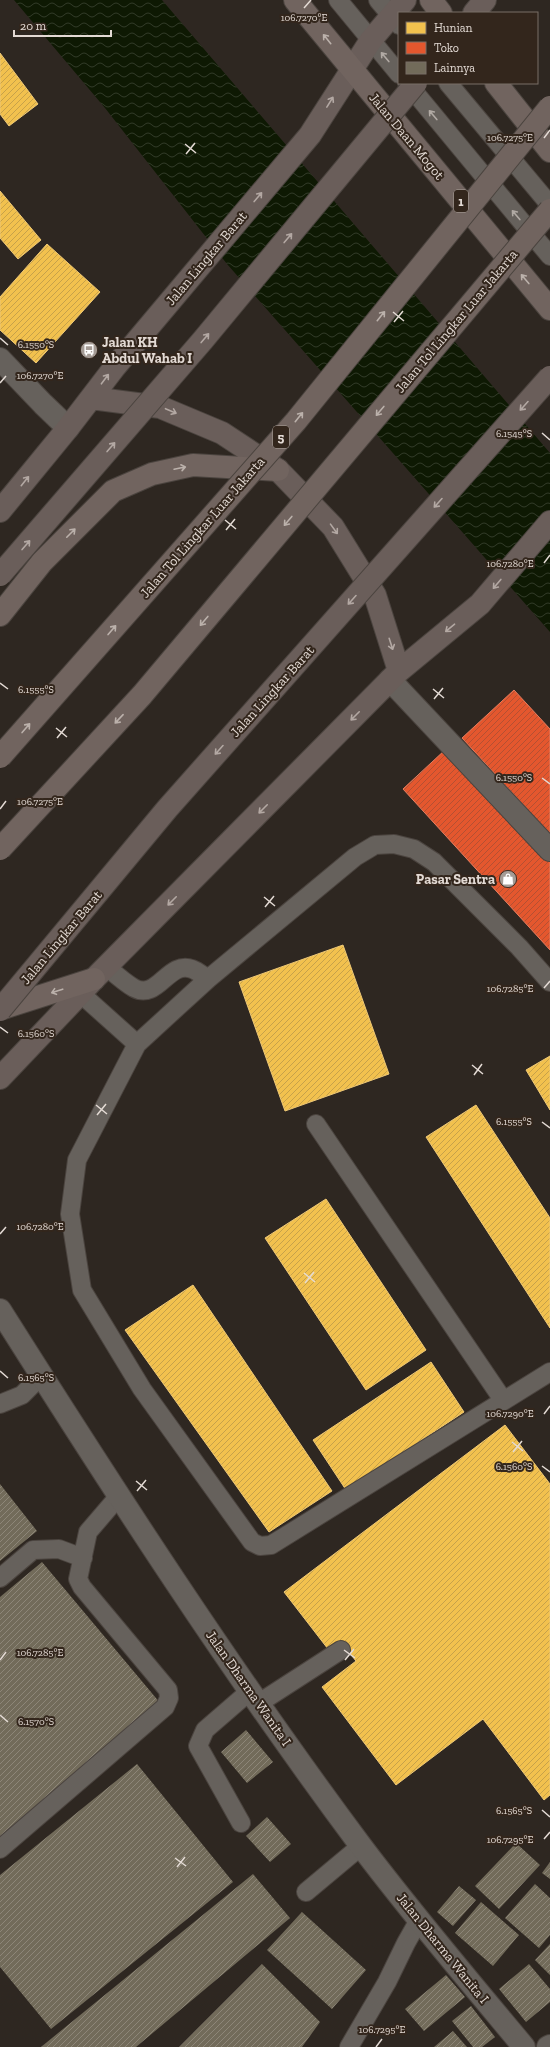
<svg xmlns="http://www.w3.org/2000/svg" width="550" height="2047" font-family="'Zilla Slab',serif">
  <defs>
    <pattern id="water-waves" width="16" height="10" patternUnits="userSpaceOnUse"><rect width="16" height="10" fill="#0e1903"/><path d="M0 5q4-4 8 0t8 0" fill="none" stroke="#313a27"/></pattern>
    <pattern id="homes-hatch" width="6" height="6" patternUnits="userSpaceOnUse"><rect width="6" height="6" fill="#f2c14e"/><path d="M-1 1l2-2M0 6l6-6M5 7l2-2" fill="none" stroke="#c6a14a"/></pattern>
    <pattern id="shops-hatch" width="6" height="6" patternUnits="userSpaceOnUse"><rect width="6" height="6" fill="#e4572e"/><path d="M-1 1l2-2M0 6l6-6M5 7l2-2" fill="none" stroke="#b45033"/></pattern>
    <pattern id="building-hatch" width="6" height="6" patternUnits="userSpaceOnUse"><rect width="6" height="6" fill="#726b5a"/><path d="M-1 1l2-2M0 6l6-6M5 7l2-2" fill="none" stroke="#8d8678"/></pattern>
  </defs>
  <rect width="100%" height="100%" fill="#2e2721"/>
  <path fill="url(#water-waves)" d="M14,0H162L550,453V632L227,264L105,108Z"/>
  <path fill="url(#homes-hatch)" stroke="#eec876" d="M0,53L38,104L9,126L0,114Z
    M0,191L41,240L18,259L0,238Z
    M47,244L100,292L36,363L0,330V297Z
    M343,945L389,1074L285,1111L239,982Z
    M550,1056V1110L526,1070Z
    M476,1105L550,1218V1328L426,1137Z
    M326,1199L426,1350L366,1390L265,1238Z
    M193,1285L332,1491L269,1532L125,1330Z
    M431,1362L464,1412L346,1490L313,1440Z
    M505,1425L550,1484V1795L544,1800L483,1719L396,1785L322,1687L356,1661L340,1641L328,1649L284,1592Z"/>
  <path fill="url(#shops-hatch)" stroke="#e47e60" d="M514,690L550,729V834L462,738Z
    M446,749L550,861V950L403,789Z"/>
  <path fill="url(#building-hatch)" d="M0,1484L37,1531L0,1561Z
    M42,1562L161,1704L0,1838V1597Z
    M246,1730L273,1762L247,1783L221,1752Z
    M137,1764L233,1882L51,2029L0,1967V1875Z
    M267,1817L291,1844L270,1862L246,1836Z
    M516,1843L540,1865L499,1909L475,1886Z
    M550,1862V1879L542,1873Z
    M253,1874L290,1918L136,2047H41Z
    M535,1884L550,1898V1935L539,1948L505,1918Z
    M459,1886L476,1900L453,1926L437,1912Z
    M481,1902L519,1935L493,1966L455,1933Z
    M302,1912L366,1970L332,2009L267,1950Z
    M550,1944V1975L535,1960Z
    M262,1964L320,2022L302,2047H179Z
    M529,1964L550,1989V2002L526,2022L499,1989Z
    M446,1975L465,1997L424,2031L405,2009Z
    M471,2006L495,2037L482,2047H473L452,2021Z
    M453,2031L467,2047H434Z"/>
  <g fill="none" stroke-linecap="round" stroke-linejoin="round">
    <defs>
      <path id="lane" d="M338,0L399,74
        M378,0L399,25
        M407,83L550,256
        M448,83L550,205
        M107,967C115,974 125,983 134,988C158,1001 168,960 192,969C198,971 203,976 208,979
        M550,982L519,947L434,862L414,849L394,844L375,845L355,857L208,979L137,1044L77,1160L70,1214L82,1290L142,1389L252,1542L260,1546L271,1545L550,1372
        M80,993L137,1044
        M316,1124L503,1400
        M0,1404L22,1395L41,1376
        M0,1578L33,1550L59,1549L83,1558
        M259,1703L341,1650
        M241,1823L198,1746L205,1730L250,1691
        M0,1849L165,1707L169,1698L168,1690L82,1587L78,1579L88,1532L118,1497
        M306,1892L361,1846
        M349,2047L387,1982L406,1943L419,1920"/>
      <path id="street" d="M0,359L43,404L68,428
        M390,680L550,850
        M0,1310C115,1492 232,1673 361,1846C413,1915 469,1981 524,2047
        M548,2047L550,2046"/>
      <path id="primary" d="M474,13L485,0
        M91,398L160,407L222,433L278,470L333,527L375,595L399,671
        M0,511L68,428L114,368L310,135L371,40L405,0
        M0,1078L94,979L399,671L480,604L550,522"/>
      <path id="highway" d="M295,0L550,309
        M431,0L441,13
        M496,83L550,151
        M0,615L42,562L113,491L152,474L193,465L278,470
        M0,1009L94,979"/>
    </defs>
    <use href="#lane" stroke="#4b443f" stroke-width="20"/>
    <use href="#street" stroke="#4b443f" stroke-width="24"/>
    <use href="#primary" stroke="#4b443f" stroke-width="24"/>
    <use href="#highway" stroke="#4b443f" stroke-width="24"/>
    <use href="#lane" stroke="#66615c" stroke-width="18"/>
    <use href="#street" stroke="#66615c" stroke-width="22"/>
    <use href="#primary" stroke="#6a5e5a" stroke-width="22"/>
    <use href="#highway" stroke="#71645f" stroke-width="22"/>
    <defs>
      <path id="primary-bridge" d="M0,575L203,340L416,83
        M0,1010L167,809L550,377"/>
      <path id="highway-bridge" d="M0,757L296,421L550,107
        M0,849L142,695L550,210"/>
    </defs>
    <use href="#primary-bridge" stroke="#4b443f" stroke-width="24" stroke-linecap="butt"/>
    <use href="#highway-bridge" stroke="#4b443f" stroke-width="24" stroke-linecap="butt"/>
    <use href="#primary-bridge" stroke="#6a5e5a" stroke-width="22"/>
    <use href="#highway-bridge" stroke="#71645f" stroke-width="22"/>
  </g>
  <defs><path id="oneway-shaft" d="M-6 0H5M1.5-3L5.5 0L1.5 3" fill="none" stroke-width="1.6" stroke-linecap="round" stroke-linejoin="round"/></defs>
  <g stroke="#bbb1ab">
    <use href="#oneway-shaft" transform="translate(327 39) rotate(-129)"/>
    <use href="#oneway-shaft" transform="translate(525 279) rotate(-130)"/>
    <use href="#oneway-shaft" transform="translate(381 316) rotate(-51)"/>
    <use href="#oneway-shaft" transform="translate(380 411) rotate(130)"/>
    <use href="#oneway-shaft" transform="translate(299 417) rotate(-51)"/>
    <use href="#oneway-shaft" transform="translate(180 468) rotate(-12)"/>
    <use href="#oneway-shaft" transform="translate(288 521) rotate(130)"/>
    <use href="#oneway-shaft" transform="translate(71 533) rotate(-45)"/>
    <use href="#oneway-shaft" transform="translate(204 621) rotate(130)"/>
    <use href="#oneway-shaft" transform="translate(112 630) rotate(-49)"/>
    <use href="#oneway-shaft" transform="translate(119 719) rotate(133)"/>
    <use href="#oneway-shaft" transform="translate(26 728) rotate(-49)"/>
    <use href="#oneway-shaft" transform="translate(57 991) rotate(162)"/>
  </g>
  <g stroke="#b1aaa4">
    <use href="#oneway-shaft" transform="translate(385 57) rotate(-130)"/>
    <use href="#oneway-shaft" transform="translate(433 115) rotate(-130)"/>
    <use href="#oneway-shaft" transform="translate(516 215) rotate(-130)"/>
  </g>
  <g stroke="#b3a8a3">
    <use href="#oneway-shaft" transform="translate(330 102) rotate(-58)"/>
    <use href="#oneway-shaft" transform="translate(258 197) rotate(-50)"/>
    <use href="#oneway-shaft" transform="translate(288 238) rotate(-50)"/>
    <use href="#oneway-shaft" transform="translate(205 338) rotate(-50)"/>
    <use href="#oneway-shaft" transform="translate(105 379) rotate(-53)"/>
    <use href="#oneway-shaft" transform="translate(524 406) rotate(132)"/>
    <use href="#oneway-shaft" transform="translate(171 411) rotate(23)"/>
    <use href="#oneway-shaft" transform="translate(111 447) rotate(-49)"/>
    <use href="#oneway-shaft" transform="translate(25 481) rotate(-51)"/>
    <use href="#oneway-shaft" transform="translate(438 503) rotate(132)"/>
    <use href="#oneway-shaft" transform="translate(334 529) rotate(54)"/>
    <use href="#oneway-shaft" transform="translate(26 545) rotate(-49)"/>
    <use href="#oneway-shaft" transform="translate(497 584) rotate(130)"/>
    <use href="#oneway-shaft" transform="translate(352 600) rotate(132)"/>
    <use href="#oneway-shaft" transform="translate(450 628) rotate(140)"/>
    <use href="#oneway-shaft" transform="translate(391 644) rotate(72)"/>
    <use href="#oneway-shaft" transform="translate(355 716) rotate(135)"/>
    <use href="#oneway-shaft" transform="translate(219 750) rotate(132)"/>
    <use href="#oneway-shaft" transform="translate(263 809) rotate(135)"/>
    <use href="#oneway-shaft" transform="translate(172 901) rotate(135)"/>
  </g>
  <path fill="none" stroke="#e3dad4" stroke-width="1.5" d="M304,8L311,0M544,138L550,130M185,144L196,153M186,154L195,143M393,312L404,321M394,322L403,311M0,338L8,345M0,383L6,376M542,433L550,440M225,520L236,529M226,530L235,519M544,563L550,555M0,683L8,689M433,689L444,698M434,699L443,688M56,728L67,737M57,738L66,727M542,778L550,784M0,809L6,801M264,897L275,906M265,907L274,896M544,988L550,981M0,1027L8,1033M472,1065L483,1074M474,1075L482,1064M96,1105L107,1114M97,1115L106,1104M542,1122L550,1128M0,1234L6,1227M304,1273L315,1282M305,1283L314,1272M0,1371L8,1378M544,1414L550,1406M512,1442L523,1451M513,1452L522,1441M542,1466L550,1472M136,1481L147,1490M137,1491L146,1480M344,1650L355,1658M0,1660L6,1652M345,1660L354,1649M0,1715L8,1722M542,1810L550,1817M544,1839L550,1832M175,1858L186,1866M177,1867L185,1857M376,2047L382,2039"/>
  <defs>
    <symbol id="bus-disc" viewBox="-11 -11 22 22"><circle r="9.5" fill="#a49b95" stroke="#33261c"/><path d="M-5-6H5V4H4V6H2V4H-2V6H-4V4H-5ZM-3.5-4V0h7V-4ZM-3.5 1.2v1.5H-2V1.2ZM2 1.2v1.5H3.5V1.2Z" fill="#fff"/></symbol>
    <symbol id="shop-disc" viewBox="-11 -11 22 22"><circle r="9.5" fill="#a49b95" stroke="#33261c"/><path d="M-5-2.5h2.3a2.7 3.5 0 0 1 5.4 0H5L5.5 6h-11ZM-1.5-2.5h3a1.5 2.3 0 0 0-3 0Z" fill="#fff"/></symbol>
  </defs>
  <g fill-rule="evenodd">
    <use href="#bus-disc" x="79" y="340" width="20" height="20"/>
    <use href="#shop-disc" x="498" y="869" width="20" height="20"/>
  </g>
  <g text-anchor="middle" stroke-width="4" stroke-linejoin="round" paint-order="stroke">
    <g fill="#33261c" stroke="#aea49d" stroke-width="1">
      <rect x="454" y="190" width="14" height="22" rx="3"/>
      <rect x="273" y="426" width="16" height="22" rx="3"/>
    </g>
    <g font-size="13" font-weight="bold" fill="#e3dad4">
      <text x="461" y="206">1</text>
      <text x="281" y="442">5</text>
    </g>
    <g font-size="14" fill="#e3dad4" stroke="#33261c">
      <text transform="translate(407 136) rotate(50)" y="5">Jalan Daan Mogot</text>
      <text transform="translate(206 258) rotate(-50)" y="5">Jalan Lingkar Barat</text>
      <text transform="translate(456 321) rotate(-50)" y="5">Jalan Tol Lingkar Luar Jakarta</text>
      <text transform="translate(202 527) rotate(-49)" y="5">Jalan Tol Lingkar Luar Jakarta</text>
      <text transform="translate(272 691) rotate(-48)" y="5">Jalan Lingkar Barat</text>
      <text transform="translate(61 937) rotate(-50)" y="5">Jalan Lingkar Barat</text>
      <text transform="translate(249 1688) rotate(55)" y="5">Jalan Dharma Wanita I</text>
      <text transform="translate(443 1948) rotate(51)" y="5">Jalan Dharma Wanita I</text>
    </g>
    <g font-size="14" font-weight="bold" fill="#e3dad4" stroke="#33261c" text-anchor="start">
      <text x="102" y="347">Jalan KH<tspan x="102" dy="16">Abdul Wahab I</tspan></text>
      <text x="495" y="884" text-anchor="end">Pasar Sentra</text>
    </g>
  </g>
  <g font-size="10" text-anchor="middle" fill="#e3dad4" stroke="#33261c" stroke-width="4" stroke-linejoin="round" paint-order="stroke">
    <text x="304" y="21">106.7270°E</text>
    <text x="510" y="141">106.7275°E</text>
    <text x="36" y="348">6.1550°S</text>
    <text x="40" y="379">106.7270°E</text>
    <text x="514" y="437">6.1545°S</text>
    <text x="510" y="567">106.7280°E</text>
    <text x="36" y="693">6.1555°S</text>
    <text x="514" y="781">6.1550°S</text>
    <text x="40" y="805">106.7275°E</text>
    <text x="510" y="992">106.7285°E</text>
    <text x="36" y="1037">6.1560°S</text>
    <text x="514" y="1125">6.1555°S</text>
    <text x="40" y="1230">106.7280°E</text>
    <text x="36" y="1381">6.1565°S</text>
    <text x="510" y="1417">106.7290°E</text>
    <text x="514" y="1470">6.1560°S</text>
    <text x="40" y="1656">106.7285°E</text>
    <text x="36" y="1725">6.1570°S</text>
    <text x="514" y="1814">6.1565°S</text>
    <text x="510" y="1843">106.7295°E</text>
    <text x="382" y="2033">106.7295°E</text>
  </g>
  <rect x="398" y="12" width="140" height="72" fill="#33261c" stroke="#796e66"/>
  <rect x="406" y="22" width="20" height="12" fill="#f2c14e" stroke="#796e66"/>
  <text x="434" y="32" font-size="12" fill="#e3dad4">Hunian</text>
  <rect x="406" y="42" width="20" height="12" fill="#e4572e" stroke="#796e66"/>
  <text x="434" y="52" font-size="12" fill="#e3dad4">Toko</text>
  <rect x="406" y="62" width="20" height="12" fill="#726b5a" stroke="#796e66"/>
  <text x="434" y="72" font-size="12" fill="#e3dad4">Lainnya</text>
  <path d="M14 30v6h97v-6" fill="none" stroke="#e3dad4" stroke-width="2"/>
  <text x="20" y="30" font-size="12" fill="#e3dad4" stroke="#33261c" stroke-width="3" paint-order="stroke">20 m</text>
</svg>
